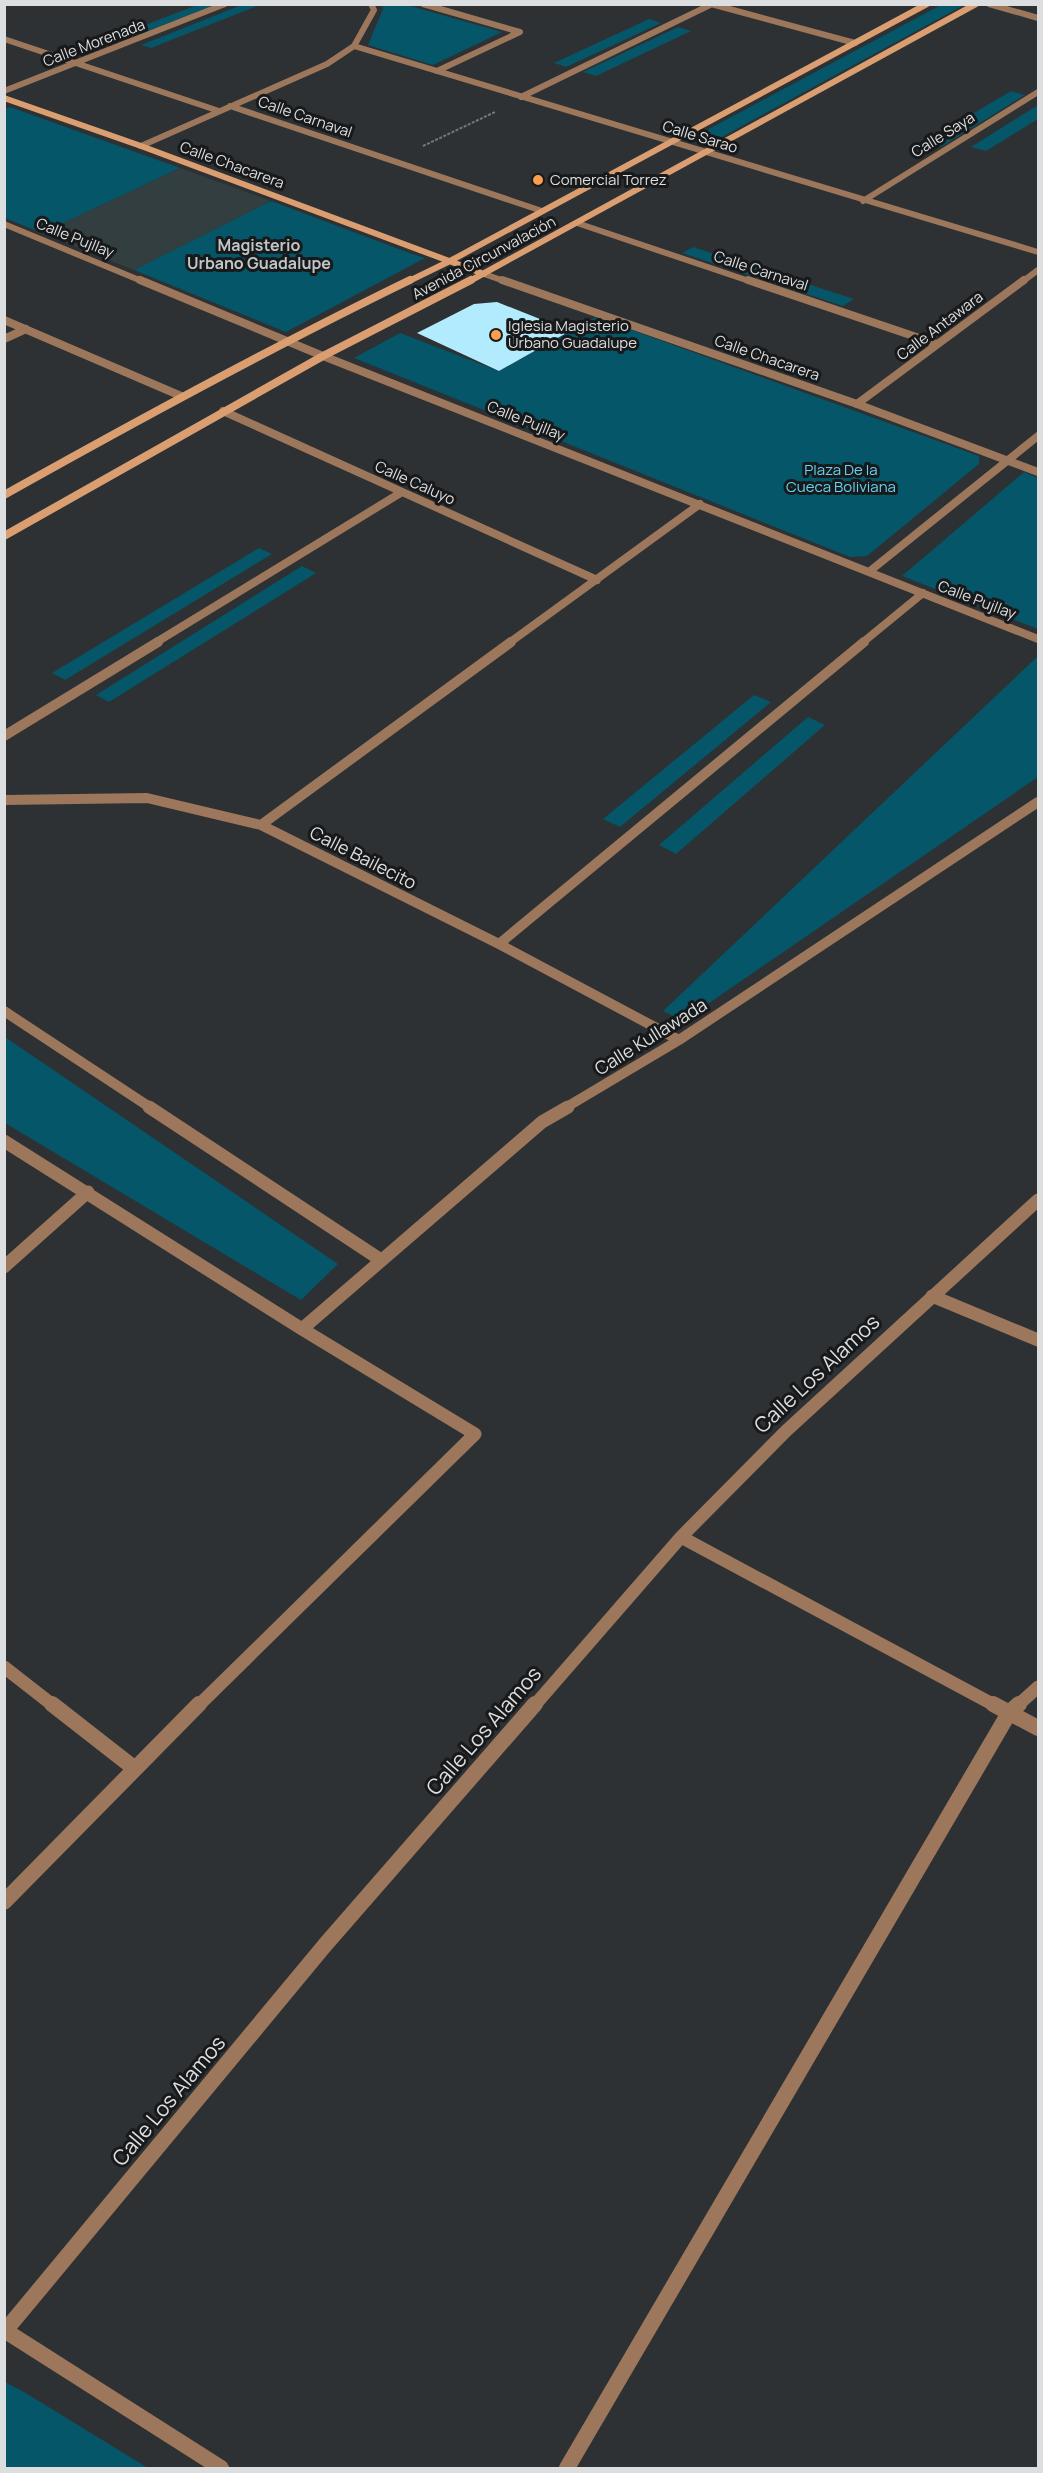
<svg xmlns="http://www.w3.org/2000/svg" width="1043" height="2473" font-family="Manrope,sans-serif">
  <rect width="100%" height="100%" fill="#2d3133"/>
  <path fill="#333e41" d="M180,168L271,201L134,270L42,233Z"/>
  <path fill="#045668" d="M244,4L260,5L151,48L141,45Z
    M197,5H215L124,40L114,37Z
    M382,5H407L502,32L433,65L368,45L383,9Z
    M941,5H964L709,144L690,139Z
    M649,19L661,23L566,67L554,63Z
    M678,27L691,31L596,76L583,72Z
    M1011,91L1025,95L941,147L925,142Z
    M1038,105V119L986,151L971,147Z
    M10,107L180,168L42,233L5,218V109Z
    M271,201L412,254L425,258L286,332L134,270Z
    M693,247L854,299L843,306L682,253Z
    M596,317L979,456V464L867,556L850,557L354,358L400,333L499,371Z
    M1024,472L1038,478V629L902,576Z
    M259,548L272,554L65,680L52,673Z
    M302,566L316,573L109,702L96,695Z
    M1038,656V777L683,1021L663,1011Z
    M754,695L771,702L620,827L603,819Z
    M808,717L825,725L676,854L659,845Z
    M5,1037L338,1264L301,1300L5,1123Z
    M5,2382L24,2392L148,2468H5Z"/>
  <path fill="#b2ebfd" d="M497,302L570,331L499,371L417,333L474,304Z"/>
  <g fill="none" stroke-linecap="round" stroke-linejoin="round">
    <path stroke="#757879" stroke-width="2" stroke-dasharray="3 1.5" stroke-linecap="butt" d="M423,146L495,112"/>
    <path stroke="#9d775b" stroke-width="6" d="M423,4L520,32L437,71"/>
    <path stroke="#9d775b" stroke-width="6" d="M711,4L855,43
      M989,4L1038,18
      M4,39L219,111
      M354,46L1038,252
      M4,91L225,4
      M521,97L712,4
      M230,106L542,211
      M141,146L327,64L354,46L374,10L371,4
      M863,201L1038,92
      M577,223L752,282
      M4,224L144,282
      M484,274L507,282
      M1022,282L1038,270"/>
    <path stroke="#9d775b" stroke-width="8" d="M140,280L323,356L1038,639
      M502,280L857,404L1038,472
      M748,280L937,344
      M4,320L181,396
      M4,339L26,329
      M857,404L1024,280
      M223,411L597,580
      M870,571L1038,436
      M155,643L402,492
      M509,643L700,504
      M862,643L923,593"/>
    <path stroke="#9d775b" stroke-width="10" d="M4,736L158,642
      M4,800L147,798L261,825L499,944L679,1040
      M261,825L511,642
      M499,944L864,642
      M4,1011L151,1108
      M565,1108L679,1040L1038,802"/>
    <path stroke="#9d775b" stroke-width="13" d="M149,1107L381,1260
      M4,1141L302,1329L475,1434L198,1706
      M4,1267L88,1192
      M932,1296L1038,1340
      M302,1329L542,1122L568,1107
      M681,1537L996,1706
      M4,1667L54,1706
      M534,1706L681,1537L786,1431L1038,1200
      M1017,1706L1038,1687"/>
    <path stroke="#9d775b" stroke-width="16" d="M52,1704L134,1768
      M993,1704L1038,1728
      M4,1902L199,1704
      M4,2330L221,2468
      M5,2331L325,1945L535,1704
      M567,2468L1009,1713L1019,1704"/>
    <path stroke="#da9e70" stroke-width="6" d="M4,98L141,146L484,274
      M407,282L450,261L927,4
      M468,282L976,4"/>
    <path stroke="#da9e70" stroke-width="8" d="M4,495C138,420 272,347 410,280
      M4,536L323,356L471,280"/>
  </g>
  <g fill="#fb9e51" stroke="#17191a" stroke-width="2">
    <circle cx="538" cy="180" r="6"/>
    <circle cx="496" cy="335" r="6"/>
  </g>
  <g text-anchor="middle" stroke-width="6" stroke-linejoin="round" paint-order="stroke">
    <g font-size="15" fill="#dcdedf" stroke="#17191a">
      <text transform="translate(94 43) rotate(-21)" y="5">Calle Morenada</text>
      <text transform="translate(305 117) rotate(19)" y="5">Calle Carnaval</text>
      <text transform="translate(943 135) rotate(-32)" y="5">Calle Saya</text>
      <text transform="translate(700 137) rotate(17)" y="5">Calle Sarao</text>
      <text transform="translate(232 165) rotate(20)" y="5">Calle Chacarera</text>
      <text transform="translate(75 238) rotate(22)" y="5">Calle Pujllay</text>
      <text transform="translate(484 258) rotate(-28)" y="5">Avenida Circunvalación</text>
      <text transform="translate(761 271) rotate(18)" y="5">Calle Carnaval</text>
      <text transform="translate(940 326) rotate(-37)" y="5">Calle Antawara</text>
      <text transform="translate(767 358) rotate(19)" y="5">Calle Chacarera</text>
      <text transform="translate(526 421) rotate(22)" y="5">Calle Pujllay</text>
      <text transform="translate(415 483) rotate(24)" y="5">Calle Caluyo</text>
      <text transform="translate(977 600) rotate(21)" y="5">Calle Pujllay</text>
    </g>
    <g font-size="15" fill="#dcdedf" stroke="#17191a" text-anchor="start">
      <text x="550" y="185">Comercial Torrez</text>
      <text x="508" y="331">Iglesia Magisterio<tspan x="508" dy="17">Urbano Guadalupe</tspan></text>
    </g>
    <g font-size="15" fill="#64d2f0" stroke="#17191a">
      <text x="841" y="475">Plaza De la<tspan x="841" dy="17">Cueca Boliviana</tspan></text>
    </g>
    <g font-size="16" font-weight="bold" fill="#c0c5c7" stroke="#17191a">
      <text x="259" y="251">Magisterio<tspan x="259" dy="18">Urbano Guadalupe</tspan></text>
    </g>
    <g font-size="18" fill="#dcdedf" stroke="#17191a">
      <text transform="translate(363 858) rotate(27)" y="6">Calle Bailecito</text>
      <text transform="translate(651 1037) rotate(-32)" y="6">Calle Kullawada</text>
    </g>
    <g font-size="21" fill="#dcdedf" stroke="#17191a">
      <text transform="translate(817 1374) rotate(-43)" y="7">Calle Los Alamos</text>
      <text transform="translate(484 1731) rotate(-49)" y="7">Calle Los Alamos</text>
      <text transform="translate(169 2101) rotate(-50)" y="7">Calle Los Alamos</text>
    </g>
  </g>
  <rect width="1043" height="2473" fill="none" stroke="#dcdedf" stroke-width="12"/>
</svg>
